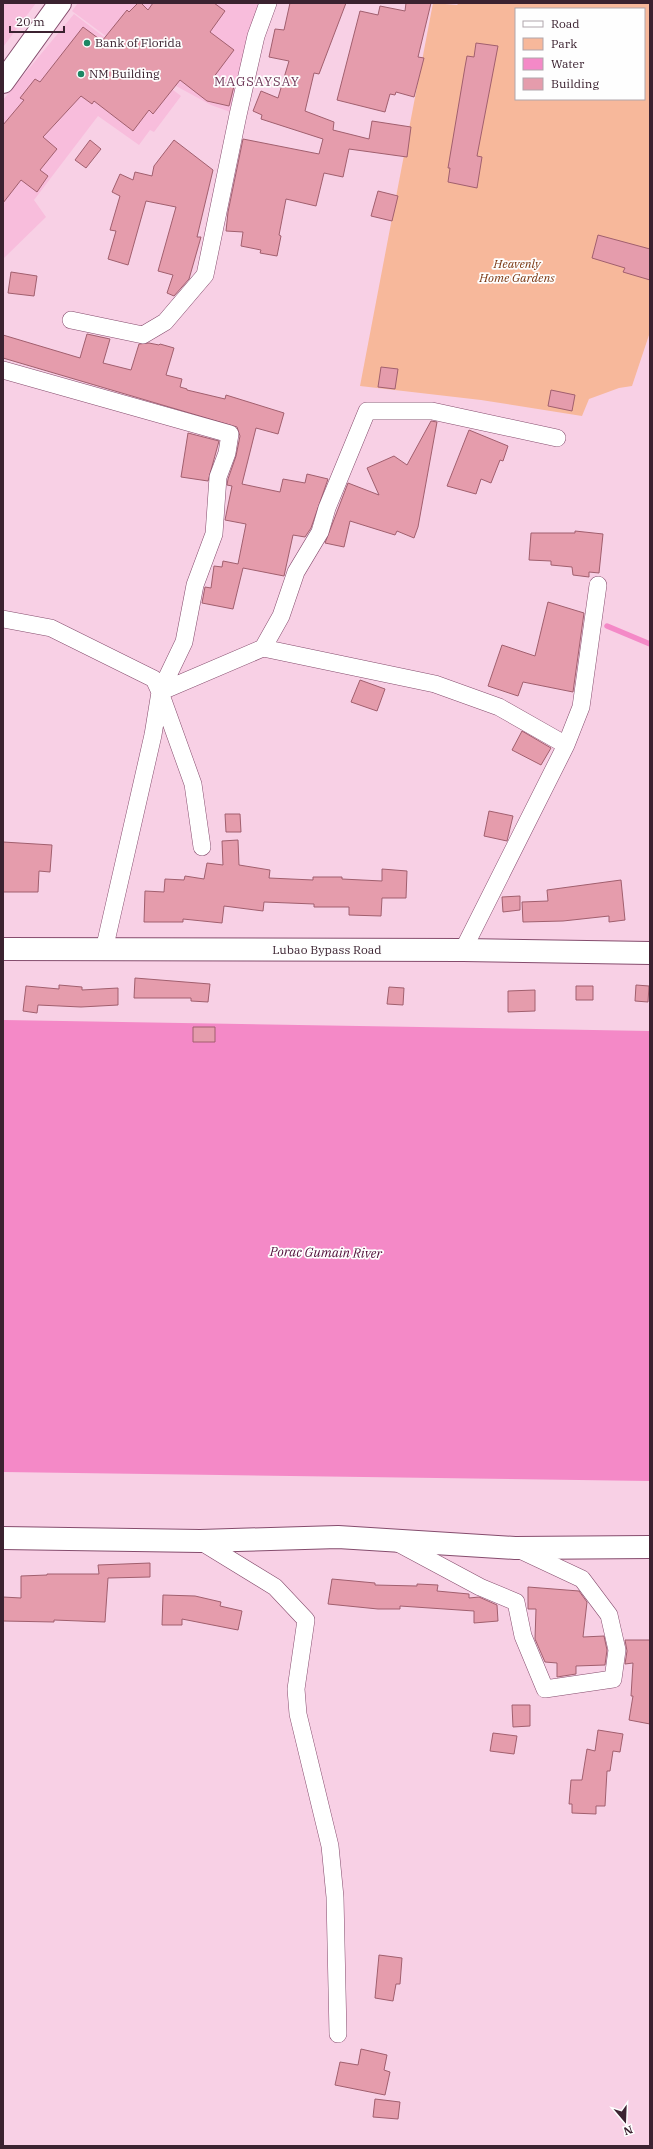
<svg xmlns="http://www.w3.org/2000/svg" width="653" height="2149" font-family="'IBM Plex Serif',serif">
  <rect width="100%" height="100%" fill="#f8d0e5"/>
  <path fill="#f8bddc" d="M3,3H36L3,47Z
    M78,3H265L233,113L211,105L165,80L72,11Z
    M74,14L181,96L154,132L150,130L139,145L98,116L34,200L46,217L3,259V100Z"/>
  <path fill="#f7b89b" fill-rule="evenodd" d="M433,3L457,5L459,3H650V332L632,386L619,388L589,399L582,416L481,400L360,386ZM516,9H644V99H516Z"/>
  <path fill="#f489c7" d="M3,1020L650,1031V1481L3,1472Z"/>
  <g fill="none" stroke-linecap="round" stroke-linejoin="round">
    <path stroke="#f489c7" stroke-width="5.5" d="M607,626L650,644"/>
  </g>
  <path fill="#e59cac" stroke="#a15f6e" d="M138,3H141L148,10L153,3H214L225,11L210,32L234,50L213,78L234,86L229,106L207,101L180,80L153,114L149,110L133,131L94,101L92,104L81,96L43,137L57,149L40,170L48,176L37,192L21,180L3,203V125L24,100L20,98L35,79L40,82L83,27L102,41L127,10L129,12Z
    M290,3H346L319,74L314,73L305,111L334,122L333,130L369,139L372,121L411,127L407,157L349,149L343,177L324,173L316,206L286,199L279,235L281,236L277,256L260,253L261,250L241,246L243,232L226,231L228,212L243,139L319,154L323,139L261,119L262,115L253,111L261,91L278,98L289,61L269,57L275,29L284,30Z
    M406,3H431L418,57L424,58L414,97L396,92L395,95L390,94L385,112L337,100L360,11L378,15L380,6L405,11Z
    M476,43L498,46L477,156L482,157L477,188L448,182L450,168H448L465,67L467,56L474,57Z
    M90,140L101,149L86,168L75,160Z
    M174,140L213,170L197,237H201L189,279L174,296L167,293L173,275L158,271L176,207L146,201L128,265L108,259L116,231L110,230L120,196L112,192L120,174L133,180L135,172L152,176L154,166Z
    M378,191L398,196L392,221L371,216Z
    M598,235L650,249V280L623,272L625,268L592,258Z
    M11,272L37,276L34,296L8,293Z
    M87,334L110,339L103,363L131,370L139,344L149,343L159,345L160,344L174,348L166,375L182,379L180,387L187,389V390L225,399L226,395L284,413L278,434L256,428L242,484L280,492L283,479L305,483L307,474L328,479L311,528L305,537L293,535L284,576L243,568L233,609L202,603L205,587L211,588L214,566L222,567L223,561L238,564L246,524L225,520L232,486L227,485L228,479L236,456L240,436L237,427L3,358V335L80,358Z
    M381,367L398,369L395,389L378,387Z
    M551,390L575,395L572,411L548,406Z
    M431,421L437,422L418,527L414,538L397,531L395,535L350,521L344,547L325,543L348,483L379,495L367,468L394,456L407,465Z
    M469,430L508,446L503,461L500,460L491,483L481,479L476,494L447,486Z
    M188,433L219,441L208,481L181,477Z
    M575,531L603,534L599,573L589,572V577L573,575L572,567L551,565V561L529,560L531,533H575Z
    M548,602L584,613L573,692L523,682L518,696L488,686L502,645L535,656Z
    M360,680L385,689L377,711L351,702Z
    M522,731L551,748L541,765L512,750Z
    M489,811L513,816L507,841L484,836Z
    M225,814H240L241,832H226Z
    M238,840L239,865L270,870L269,878L313,880V877H342V879L382,881V869L407,871L406,898H382L381,916L349,915V907H314V904L264,902L263,911L224,906L222,923L183,919V922H144L145,891L164,892L165,879L184,880L185,876L204,879L207,863L223,865L222,841Z
    M3,842L52,845L50,872L39,871L38,892H3Z
    M621,880L625,920L609,922V916L563,921L523,922L522,902L548,901L547,890Z
    M520,896V910L503,912L502,897Z
    M135,978L210,984L208,1002L191,1001V998H134Z
    M59,985L82,987V990L118,988V1005L81,1007L38,1005L37,1013L23,1011L26,986L59,989Z
    M636,985L649,986L648,1002L635,1001Z
    M576,986H593V1000H576Z
    M389,987L404,988L403,1005L387,1004Z
    M535,990V1011L508,1012V991Z
    M193,1027H215V1042H193Z
    M150,1563V1577L108,1578L105,1622L54,1620V1622L3,1621V1597L21,1598V1576L47,1575V1574H99L98,1565Z
    M332,1579L375,1583V1585L417,1586V1584L438,1585L437,1591L469,1594V1598L479,1597L497,1605L498,1621L474,1623V1611L400,1606V1609H378L328,1604Z
    M528,1587L579,1591L587,1602L583,1637L604,1636L607,1650L605,1665L576,1666V1674L557,1677V1663L545,1662L535,1639L536,1609H528Z
    M163,1595L195,1596L221,1602L220,1606L242,1611L238,1630L182,1619V1625H162Z
    M625,1640H650V1724L629,1720L633,1696H631L633,1663L625,1664L627,1651Z
    M512,1705H530V1726L513,1727Z
    M598,1730L623,1734L620,1752L613,1751L610,1771H607L605,1806H596V1814L572,1813V1804H569L571,1780H582L587,1749L595,1751Z
    M493,1733L517,1736L514,1754L490,1751Z
    M379,1955L402,1958L400,1984H396L393,2001L375,1998Z
    M361,2049L387,2055L384,2070L390,2072L385,2095L335,2085L340,2062L358,2065Z
    M375,2099L400,2102L398,2119L373,2117Z"/>
  <g fill="none" stroke-linecap="round" stroke-linejoin="round">
    <defs>
      <path id="street" d="M71,320L143,335L165,322L205,275L238,115L256,36L268,3
        M3,370L230,434L227,453L218,477L214,534L195,585L184,642L160,692L193,784L202,847
        M3,619L51,628L154,679L160,692L153,735L104,950
        M263,648L281,616L296,572L320,532L327,508L367,411H432L557,438
        M160,692L263,648L435,684L499,707L566,745
        M463,950L566,745L581,707L598,585
        M200,1541L275,1587L306,1620L296,1689L298,1714L330,1846L335,1897L338,2034
        M396,1542L480,1587L516,1602L523,1636L545,1689L613,1679L617,1650L609,1615L582,1579L518,1549"/>
      <path id="secondary" d="M3,1538L200,1541L338,1537L515,1548L650,1547"/>
      <path id="primary" d="M3,82L60,3"/>
      <path id="highway" d="M3,949L463,950L650,953"/>
    </defs>
    <use href="#street" stroke="#854c6d" stroke-width="18"/>
    <use href="#secondary" stroke="#854c6d" stroke-width="24"/>
    <use href="#primary" stroke="#854c6d" stroke-width="24"/>
    <use href="#highway" stroke="#854c6d" stroke-width="24"/>
    <use href="#street" stroke="#fff" stroke-width="17"/>
    <use href="#secondary" stroke="#fff" stroke-width="22"/>
    <use href="#primary" stroke="#fff" stroke-width="22"/>
    <use href="#highway" stroke="#fff" stroke-width="22"/>
  </g>
  <g fill="#1c8764" stroke="#fefefe" stroke-width="1.5">
    <circle cx="87" cy="43" r="4"/>
    <circle cx="81" cy="74" r="4"/>
  </g>
  <g text-anchor="middle" stroke-width="3.5" stroke-linejoin="round" paint-order="stroke">
    <g font-size="12" fill="#3b2230" stroke="#fefefe" text-anchor="start">
      <text x="95" y="47">Bank of Florida</text>
      <text x="89" y="78">NM Building</text>
    </g>
    <g font-size="12" font-style="italic" fill="#7a3610" stroke="#fefefe">
      <text x="517" y="268">Heavenly<tspan x="517" dy="14">Home Gardens</tspan></text>
    </g>
    <g font-size="12" fill="#3b2230" stroke="#fefefe">
      <text x="327" y="954">Lubao Bypass Road</text>
    </g>
    <g font-size="13" letter-spacing="1" fill="#6e3757" stroke="#fefefe">
      <text x="257" y="86">MAGSAYSAY</text>
    </g>
    <g font-size="13" font-style="italic" fill="#500e39" stroke="#fefefe">
      <text transform="translate(326 1252) rotate(1)" y="5">Porac Gumain River</text>
    </g>
  </g>
  <rect width="653" height="2149" fill="none" stroke="#3b2230" stroke-width="8"/>
  <rect x="515" y="8" width="130" height="92" fill="#fefefe" stroke="#b0a6ac"/>
  <rect x="523" y="21" width="20" height="6" fill="#ffffff" stroke="#b0a6ac"/>
  <text x="551" y="28" font-size="12" fill="#3b2230">Road</text>
  <rect x="523" y="38" width="20" height="12" fill="#f7b89b" stroke="#b0a6ac"/>
  <text x="551" y="48" font-size="12" fill="#3b2230">Park</text>
  <rect x="523" y="58" width="20" height="12" fill="#f489c7" stroke="#b0a6ac"/>
  <text x="551" y="68" font-size="12" fill="#3b2230">Water</text>
  <rect x="523" y="78" width="20" height="12" fill="#e59cac" stroke="#b0a6ac"/>
  <text x="551" y="88" font-size="12" fill="#3b2230">Building</text>
  <g transform="translate(625 2121) rotate(161)" stroke="#fefefe" stroke-width="3" paint-order="stroke">
  <path d="M0-3L7 15L0 10L-7 15Z" fill="#3b2230"/>
  <text y="-6" font-size="11" font-weight="bold" text-anchor="middle" fill="#3b2230">N</text>
  </g>
  <path d="M10 26v6h54v-6" fill="none" stroke="#3b2230" stroke-width="2"/>
  <text x="16" y="26" font-size="12" fill="#3b2230" stroke="#fefefe" stroke-width="3" paint-order="stroke">20 m</text>
</svg>
